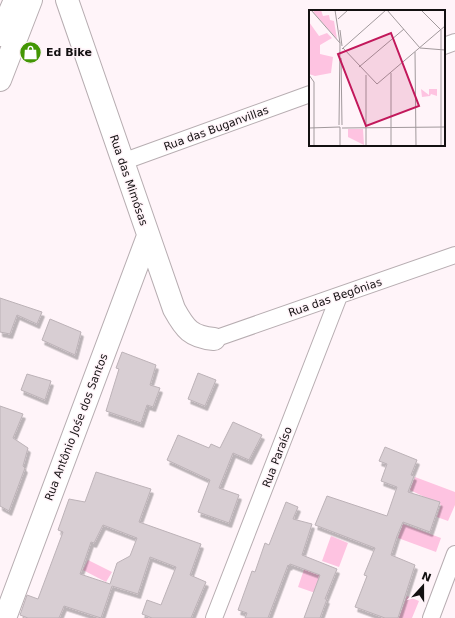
<svg xmlns="http://www.w3.org/2000/svg" width="455" height="618" font-family="'DejaVu Sans',sans-serif">
  <defs>
    <filter id="shadow"><feDropShadow dx="2.5" dy="4.5" stdDeviation="0" flood-color="#0004"/></filter>
  </defs>
  <rect width="100%" height="100%" fill="#fff4f9"/>
  <path fill="#fec3e1" d="M415,477L455,492V505L448,521L437,517L441,505L410,490Z
    M403,524L441,538L436,552L398,538Z
    M331,536L348,543L339,567L322,561Z
    M308,558L312,559L308,571L327,578L321,595L298,587Z
    M88,560L112,572L106,582L83,570Z
    M407,596L419,601L412,618H399Z"/>
  <path fill="#d8ced3" stroke="#bcb2b7" fill-rule="evenodd" filter="url(#shadow)" d="M0,298L42,312L37,324L17,315L10,334L0,332Z
    M50,319L81,332L75,355L42,340Z
    M122,352L156,365L150,385L160,388L153,407L147,405L141,423L106,411L119,369L116,368Z
    M198,373L216,380L205,406L188,399Z
    M27,374L51,381L45,400L21,390Z
    M0,406L23,414L13,438L28,448L23,466L25,468L9,511L0,506Z
    M233,422L262,435L249,460L233,453L219,488L239,495L229,523L198,512L210,480L167,460L178,435L209,448L211,444L220,448Z
    M385,447L417,460L411,475L414,476L408,492L440,502L430,532L403,522L397,536L391,555L415,565L398,618H385L355,607L367,576L364,575L375,548L315,525L327,496L387,516L397,487L381,481L387,464L379,461Z
    M96,472L151,489L139,522L201,544L190,575L206,582L191,618H152L142,614L147,600L161,605L176,567L150,557L138,594L112,586L101,618L64,606L59,618H28L20,615L27,595L38,599L63,532L58,530L69,499L85,502ZM103,525L137,538L130,556L117,563L110,584L80,574L91,542L94,543Z
    M286,502L298,507L293,519L312,524L302,555L337,569L325,599H327L320,618H304L320,575L290,564L289,566L288,565L268,618H245L247,613L238,610L252,571L255,572L265,543L269,545Z"/>
  <g fill="none" stroke-linecap="round" stroke-linejoin="round">
    <defs>
      <path id="street" d="M444,46L455,42
        M122,162L310,94
        M214,339L455,255
        M214,618L339,296
        M431,618L455,554"/>
      <path id="secondary" d="M67,0L174,309C185,329 191,337 214,339
        M0,35L15,0
        M0,80L31,0
        M5,618L148,236"/>
    </defs>
    <use href="#street" stroke="#b7adb1" stroke-width="18"/>
    <use href="#secondary" stroke="#b7adb1" stroke-width="24"/>
    <use href="#street" stroke="#fff" stroke-width="16"/>
    <use href="#secondary" stroke="#fff" stroke-width="22"/>
  </g>
  <defs>
    <symbol id="shop-disc" viewBox="-11 -11 22 22"><circle r="9.5" fill="#439604" stroke="#fff4f9"/><path d="M-5-2.5h2.3a2.7 3.5 0 0 1 5.4 0H5L5.5 6h-11ZM-1.5-2.5h3a1.5 2.3 0 0 0-3 0Z" fill="#fff"/></symbol>
  </defs>
  <g fill-rule="evenodd">
    <use href="#shop-disc" x="18" y="40" width="25" height="25"/>
  </g>
  <g text-anchor="middle" stroke-width="3" stroke-linejoin="round" paint-order="stroke">
    <g font-size="11" font-weight="bold" fill="#131011" stroke="#fff4f9" text-anchor="start">
      <text x="46" y="56">Ed Bike</text>
    </g>
    <g font-size="11" fill="#131011" stroke="#fff4f9">
      <text transform="translate(216 128) rotate(-20)" y="4">Rua das Buganvillas</text>
      <text transform="translate(129 180) rotate(71)" y="4">Rua das Mimósas</text>
      <text transform="translate(335 297) rotate(-19)" y="4">Rua das Begônias</text>
      <text transform="translate(76 427) rotate(-69)" y="4">Rua Antônio Jośe dos Santos</text>
      <text transform="translate(277 457) rotate(-69)" y="4">Rua Paraíso</text>
    </g>
  </g>
  <g transform="translate(309 10)">
    <rect width="136" height="136" fill="#fff4f9"/>
    <path d="M7,0H12L14,6L20,5L21,10L25,11L28,29L4,2ZM0,12L10,26L18,23L23,28L11,35V44L24,47L22,63L6,66L0,64ZM112,79L120,85V79H128V86L122,84L121,86L113,87ZM39,119H54L55,135L39,127Z" fill="#fec3e1"/>
    <path fill="none" stroke="#a1999c" stroke-width="1" d="M2,0L31,33M26,0L31,33L30,115M78,0L111,38L136,40M112,0L132,20M29,9L39,0M31,20L33,36M132,20V136M34,38L68,74L136,16M33,39L77,0M106,42L107,136M32,48L33,115M50,57L95,19M82,63V136M0,65L5,72V136M57,65V136M31,117V136M0,118L31,117M33,118L136,117"/>
    <path fill="#c2185b" fill-opacity="0.15" stroke="#c2185b" stroke-width="2" d="M82,23L110,96L57,116L29,44Z"/>
    <rect width="136" height="136" fill="none" stroke="#131011" stroke-width="2"/>
  </g>
  <g transform="translate(423 586) rotate(21)" stroke="#fff4f9" stroke-width="3" paint-order="stroke">
  <path d="M0-3L7 15L0 10L-7 15Z" fill="#131011"/>
  <text y="-6" font-size="11" font-weight="bold" text-anchor="middle" fill="#131011">N</text>
  </g>
</svg>
